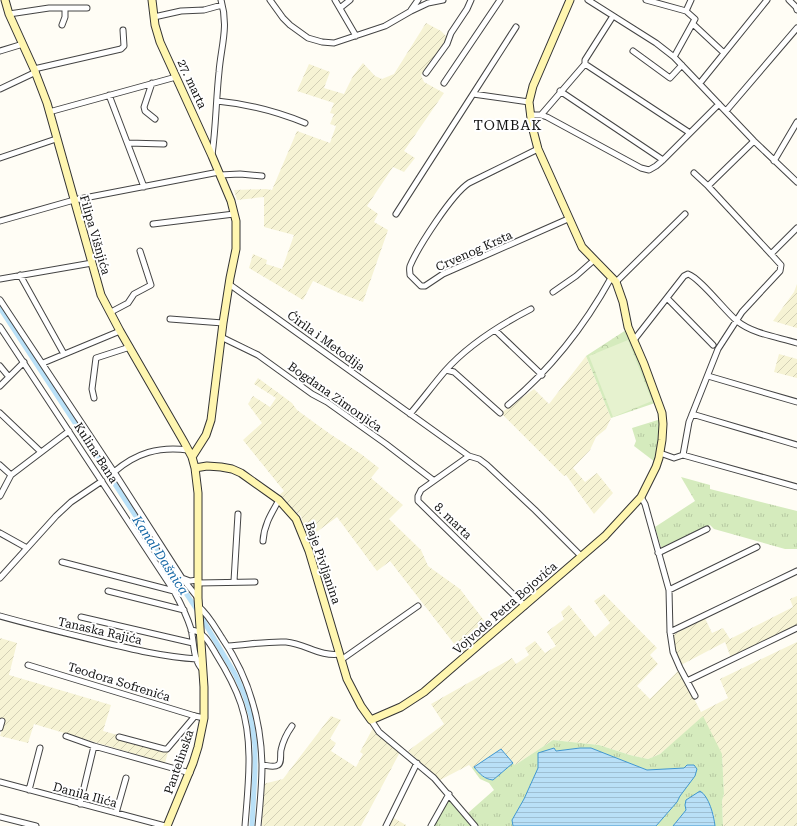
<svg xmlns="http://www.w3.org/2000/svg" width="797" height="826" font-family="'Roboto Serif',serif">
  <defs>
    <pattern id="farmland-furrows" width="10" height="10" patternUnits="userSpaceOnUse"><rect width="10" height="10" fill="#f6f3d4"/><path d="M-1 1l2-2M0 10L10 0M9 11l2-2" fill="none" stroke="#d2cfb5"/></pattern>
    <pattern id="grass-tufts" width="24" height="20" patternUnits="userSpaceOnUse"><rect width="24" height="20" fill="#d5ebbd"/><path d="M3 7l-1-3M5 7V3M7 7l1-3M15 17l-1-3M17 17v-4M19 17l1-3" fill="none" stroke="#b6c8a1"/></pattern>
    <pattern id="park-crowns" width="20" height="18" patternUnits="userSpaceOnUse"><rect width="20" height="18" fill="#d5ebbd"/><path d="M2 6a3 3 0 1 1 6 0M12 15a3 3 0 1 1 6 0" fill="none" stroke="#b6c8a1"/></pattern>
    <pattern id="water-rules" width="6" height="5" patternUnits="userSpaceOnUse"><rect width="6" height="5" fill="#b9e0f7"/><path d="M0 2.5h6" fill="none" stroke="#9ebfd3"/></pattern>
  </defs>
  <rect width="100%" height="100%" fill="#fffdf5"/>
  <path fill="url(#farmland-furrows)" d="M426,23L441,31L447,37L442,48L421,75L424,82L444,93L404,151L415,158L404,172L393,167L367,206L378,214L374,222L388,230L363,302L341,294L313,281L303,300L249,268L253,254L267,260L266,264L282,269L294,235L264,227V197L237,200L234,190L266,189L272,190L297,131L330,143L336,126L330,124L334,114L330,113L334,103L297,91L309,64L330,72L324,88L344,94L353,76L363,63L375,76L382,79L394,74Z
    M797,284V328L773,321L794,292Z
    M779,354L797,359V378L774,372Z
    M586,356L611,418L606,429L596,437L590,450L573,468L585,482L597,473L613,493L594,514L566,475L564,476L501,413L534,389L549,404Z
    M258,378L292,403L297,410L330,434L361,454L379,468L371,478L403,505L389,519L421,550L428,566L460,589L489,627H495L462,654L390,561L377,571L337,517L307,539L301,516L278,496L284,491L243,440L262,423L248,404L253,396L270,407L276,398L254,384Z
    M604,594L657,648L650,655L658,664L637,686L650,699L679,670L701,712L728,698L720,679L797,642V826H723L722,801L724,794L722,754L672,744L660,754L648,759L630,755L599,745L553,740L515,765L501,749L472,768L469,765L440,780L408,751L444,724L431,704L512,658L516,664L529,655L525,648L535,641L545,653L556,646L547,632L564,619L561,612L569,605L595,637L610,623L594,601Z
    M797,596V626L731,658L725,642L681,665L675,650L673,635L705,618L712,633L723,628L730,639L793,607L790,599Z
    M0,638L17,643L9,675L111,705L103,731L169,749L165,763L34,724L28,743L0,736L5,720L0,718Z
    M331,716L341,720L330,739L336,743L331,751L356,767L363,754L360,752L373,728L400,752L361,826H262L263,784L283,779Z
    M392,817L406,825V826H388Z"/>
  <path fill="url(#grass-tufts)" d="M661,419L660,437L655,462L634,446L636,441L632,428Z
    M681,477L710,485V489L797,511V549H785L714,529L710,525L663,548L661,547L655,527L695,501Z
    M703,716L722,754L724,794L722,801L723,826H715L714,815L708,802L707,798L685,805L686,810L673,826H656L676,802L684,789V768L647,770L591,748H580L538,753V768L524,799L512,820L513,826H479L468,813L494,790L489,783L480,779L472,768L474,767C480,774 484,779 493,780L513,763L515,765L553,740L599,745L630,755L648,759L660,754Z
    M449,798L473,826H433Z"/>
  <path fill="url(#park-crowns)" d="M626,330L655,403L611,418L586,356Z"/>
  <path fill="#e6f2cf" d="M628,340L652,401L613,417L589,356Z"/>
  <path fill="url(#water-rules)" stroke="#3f96cf" d="M554,748L556,751L580,748H591L647,770L684,768L687,765H694L697,769L695,776L680,796L677,802L656,826H513L512,820L524,799L538,768V753Z
    M501,749L513,763L493,780C484,779 480,774 474,767Z
    M700,791C709,796 714,816 715,826H673L686,810L685,805L686,800Z"/>
  <g fill="none" stroke-linecap="round" stroke-linejoin="round">
    <path stroke="#b9e0f7" stroke-width="5" d="M0,308L197,610L235,674L245,696L251,716L255,746V771L252,826"/>
    <defs>
      <path id="street" d="M270,0L283,18L290,25L308,38L322,42L334,43L385,26L411,11L428,3L443,0
        M335,0L356,36
        M588,0L656,43L674,57L754,141L797,182
        M646,0L686,11
        M789,0L796,7L797,10
        M340,8L350,0
        M411,10L418,0
        M9,14L49,8H87
        M154,17L181,11L204,10L222,5
        M693,24L724,53
        M62,25L65,17V8
        M0,51L23,44
        M633,51L670,78L682,65
        M674,57L695,19L686,11L691,0
        M585,64V60L613,16
        M34,69L121,49L124,46L123,30
        M426,73L447,44L451,33L467,9L471,0
        M152,83L144,107L145,111L155,119
        M444,83L500,0
        M700,83L767,0
        M0,89L36,72
        M560,91L663,160
        M473,94L516,27
        M109,95L144,187
        M217,101C248,104 276,111 305,123
        M726,111L797,28
        M49,112L176,77
        M530,115H541L547,117L641,168L649,170L656,166L663,160L719,104
        M541,115L585,64L690,133
        M754,141L708,186L771,254
        M128,143L164,144
        M538,149L469,183C452,194 418,247 410,266C409,269 410,272 410,275L421,286H425L443,274L568,219
        M212,155C216,127 216,100 219,72C221,46 229,27 221,0
        M0,158L56,139
        M774,161L797,122
        M694,173L708,186
        M220,175L240,174L262,176
        M396,214L473,94L529,102
        M0,221L74,200L219,172
        M153,224L234,214
        M20,275L64,354
        M0,279L92,263
        M616,282L685,214
        M229,284L469,456L479,459L487,465L535,510L581,556
        M553,292L576,276L593,261
        M667,298L713,345
        M0,300L114,472L182,578
        M111,312L128,303L134,294L151,285L140,251
        M170,319L223,323
        M0,327L174,591C181,604 187,616 191,629C194,641 193,660 202,669
        M495,330L542,375
        M221,337L258,355L312,394L327,402L386,444L433,480
        M634,340L684,276L688,274C700,278 725,311 737,321C753,334 778,337 797,343
        M43,363L120,331
        M0,366L9,377
        M446,370L454,372L500,413
        M708,376L797,402
        M0,386L24,362
        M94,398L92,389L96,358L130,347
        M508,405C551,369 584,327 611,278
        M0,413L41,452
        M410,414C422,400 433,385 445,371C469,344 500,325 531,309
        M692,414L797,445
        M660,453L674,458L683,455L689,422L718,349L742,312L780,271L781,265L771,254L797,228
        M683,455L797,487
        M469,456L421,490L418,496V501L525,606
        M0,465L11,475
        M114,472C136,453 159,446 188,450
        M0,496L11,475L69,431
        M641,497L645,504L669,590L670,632L673,652L680,668L695,696
        M0,533L27,548
        M263,541C264,525 271,514 279,500
        M658,553L707,529
        M62,562L174,591
        M0,578L56,516L71,502L102,481
        M198,580L190,581L182,578L198,598
        M234,581L238,514
        M198,583L255,582
        M669,590L757,547
        M108,591L184,610
        M198,606C208,614 215,627 222,638C248,676 261,719 262,765C262,785 260,806 258,826
        M0,616C32,625 65,633 98,641C131,649 164,657 197,659
        M81,617L193,643
        M191,630C204,631 210,644 216,654C226,670 235,686 241,704C254,743 248,786 245,826
        M670,632L797,571
        M228,646C247,645 267,641 286,642C306,644 320,657 340,654
        M341,660L418,606
        M28,665L195,716L204,718
        M687,681L797,628
        M371,720L379,732L434,778L475,826
        M0,728L2,721
        M66,736L94,746L190,773
        M119,737L164,749H167L195,716
        M262,765C266,765 274,768 278,765C282,763 280,754 281,750C283,741 287,733 292,726
        M0,782L165,826
        M29,790L40,748
        M80,804L94,746
        M116,813L126,778
        M0,817L36,826
        M386,826L417,763
        M431,826L449,794"/>
      <path id="secondary" d="M5,0L9,14L34,69L47,103L101,295L120,331L184,442L192,457L195,468L198,493V598L204,687V718L198,747L193,763L167,826
        M152,0L155,25L160,42L212,156L231,201L236,221V249L230,278L223,323L211,420L206,435L192,457
        M195,468L207,466L221,467L232,469L241,473L279,500L296,519L309,551L347,679L361,706L371,720L401,707L424,692L605,536L641,497L656,467L659,458L662,440L663,424L662,413L644,364L628,327L623,302L616,282L582,247L538,149L532,126L529,102L533,86L570,0"/>
    </defs>
    <use href="#street" stroke="#444" stroke-width="7"/>
    <use href="#secondary" stroke="#333" stroke-width="9"/>
    <use href="#street" stroke="#fff" stroke-width="5"/>
    <use href="#secondary" stroke="#fff6b0" stroke-width="7"/>
  </g>
  <g text-anchor="middle" stroke-width="4" stroke-linejoin="round" paint-order="stroke">
    <g font-size="12" fill="#111" stroke="#fff">
      <text transform="translate(192 84) rotate(65)" y="4">27. marta</text>
      <text transform="translate(95 235) rotate(74)" y="4">Filipa Višnjića</text>
      <text transform="translate(474 251) rotate(-24)" y="4">Crvenog Krsta</text>
      <text transform="translate(326 341) rotate(36)" y="4">Ćirila i Metodija</text>
      <text transform="translate(335 397) rotate(35)" y="4">Bogdana Zimonjića</text>
      <text transform="translate(96 453) rotate(57)" y="4">Kulina Bana</text>
      <text transform="translate(453 521) rotate(44)" y="4">8. marta</text>
      <text transform="translate(323 563) rotate(71)" y="4">Baje Pivljanina</text>
      <text transform="translate(505 608) rotate(-41)" y="4">Vojvode Petra Bojovića</text>
      <text transform="translate(100 631) rotate(13)" y="4">Tanaska Rajića</text>
      <text transform="translate(119 682) rotate(17)" y="4">Teodora Sofrenića</text>
      <text transform="translate(179 762) rotate(-71)" y="4">Pantelinska</text>
      <text transform="translate(85 795) rotate(15)" y="4">Danila Ilića</text>
    </g>
    <g font-size="13" font-style="italic" fill="#1768a6" stroke="#fff">
      <text transform="translate(161 555) rotate(57)" y="5">Kanal Dašnica</text>
    </g>
    <g font-size="14" letter-spacing="1" fill="#111" stroke="#fff">
      <text x="508" y="130">TOMBAK</text>
    </g>
  </g>
</svg>
